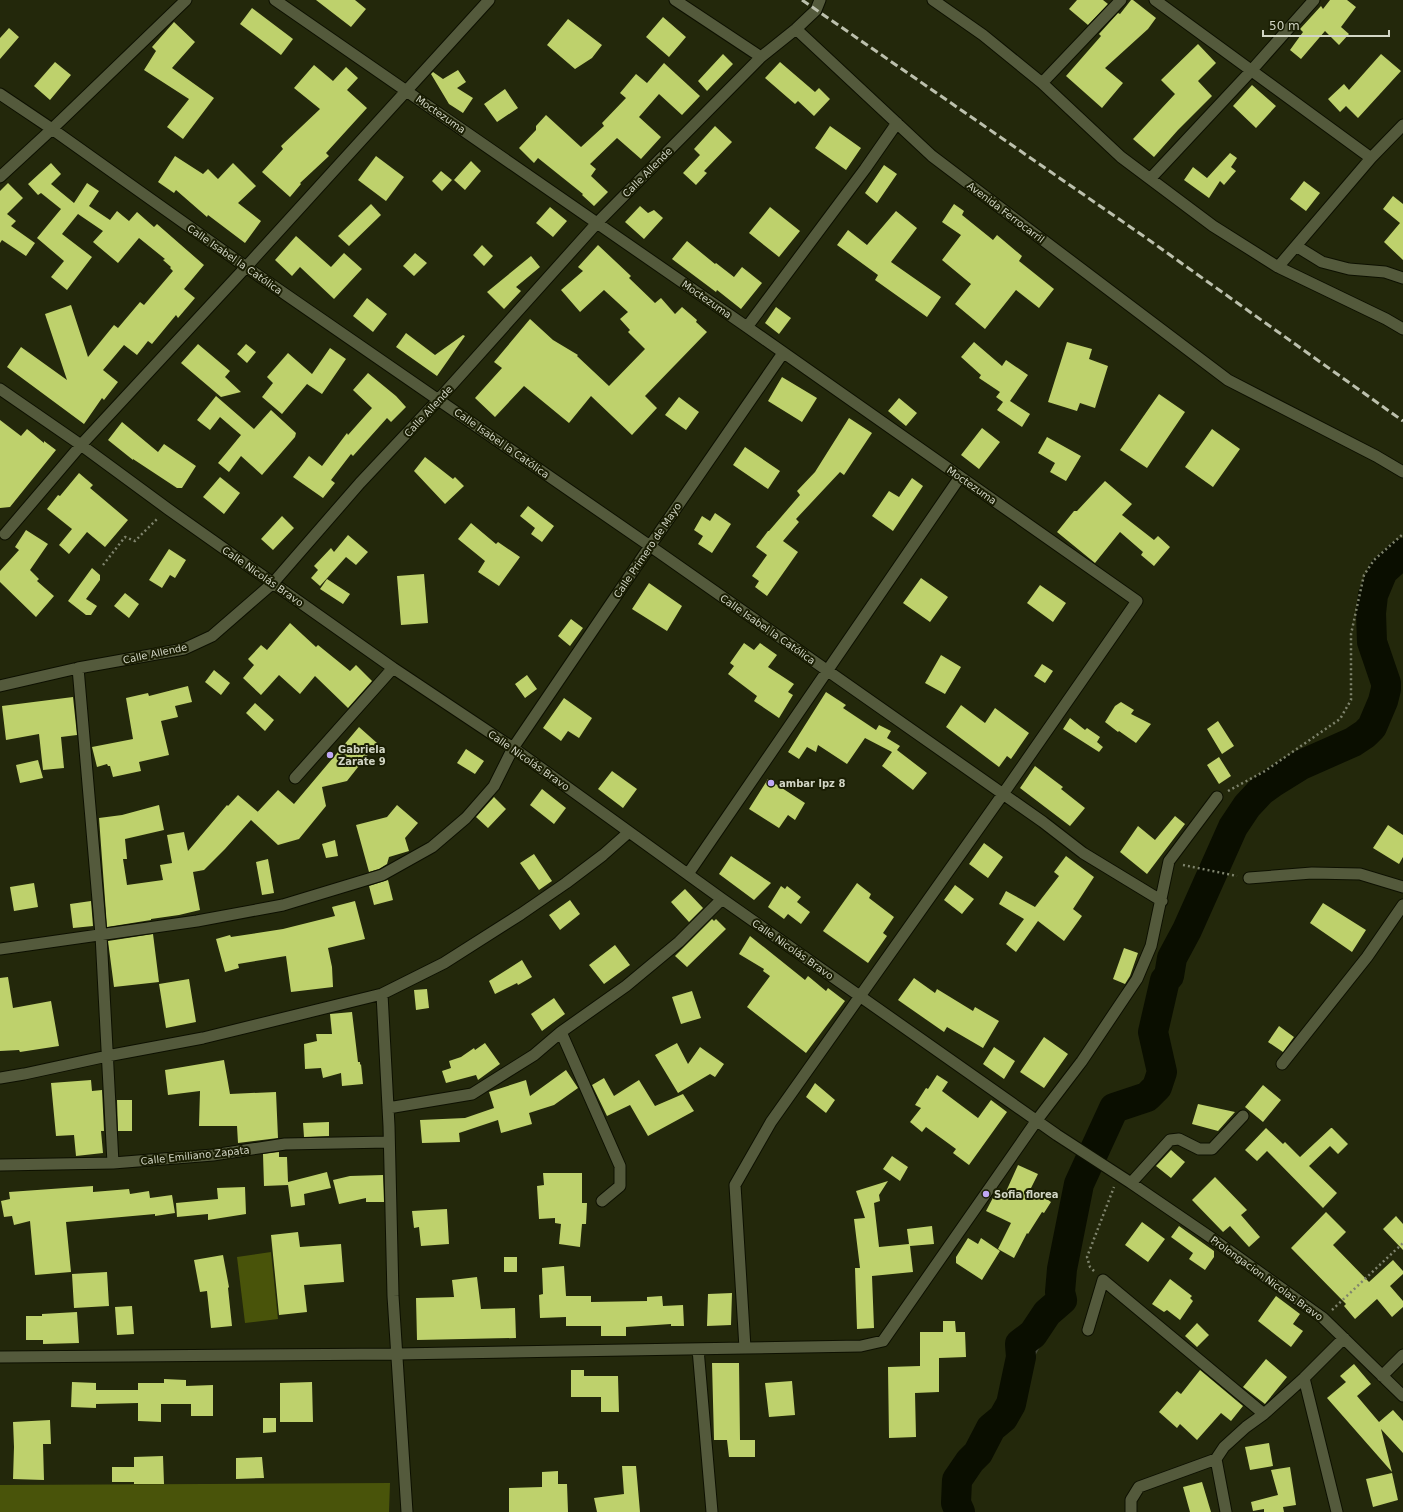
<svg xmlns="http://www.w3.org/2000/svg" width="1403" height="1512" font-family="'DejaVu Sans',sans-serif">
  <rect width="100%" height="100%" fill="#23280b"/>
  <path fill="#49540a" d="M271,1252L278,1319L245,1323L237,1257Z
    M390,1483L389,1512H0V1485Z"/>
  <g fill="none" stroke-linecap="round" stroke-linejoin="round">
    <path stroke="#464a3b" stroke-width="5" d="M1018,1375C1037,1352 1042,1339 1050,1311"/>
    <path stroke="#0a0e00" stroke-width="30" d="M960,1512L956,1503L957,1480L970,1461L978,1453L991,1428L1003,1418L1011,1404L1021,1357L1020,1344L1033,1334L1047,1313L1062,1300L1060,1292L1062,1269L1079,1184L1114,1108L1147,1097L1157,1087L1162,1072L1153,1032L1165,980L1169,976L1172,958L1187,930L1233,827L1247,806L1261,791L1272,783L1301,765L1353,742L1365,734L1372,727L1383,701L1386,689V683L1372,642L1371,613L1373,595L1383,571L1403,553"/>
  </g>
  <path fill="#bed16c" d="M316,0H355L366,9L351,27Z
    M1077,0H1103L1108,4L1088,25L1069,9Z
    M1131,0H1133L1156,18L1148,29L1105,68L1123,83L1102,108L1066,76L1101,36L1099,34L1118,13L1120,14Z
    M1330,0H1347L1356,7L1341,27L1349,34L1339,45L1325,31L1301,59L1290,50L1303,32L1300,29L1321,6L1323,9Z
    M252,8L293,39L281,55L240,24Z
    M663,17L686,37L669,57L646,37Z
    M568,19L602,45L592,58L575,69L547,45Z
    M174,22L195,42L172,68L214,98L183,139L167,127L189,99L144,70L156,51L152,47Z
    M9,28L19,37L0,59V38Z
    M1198,44L1216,63L1198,81L1212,96L1178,130L1154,157L1133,139L1175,94L1161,80Z
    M723,54L733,64L707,91L698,81Z
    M1381,54L1401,71L1358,118L1346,106L1340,112L1328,99L1344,84L1349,90Z
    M55,62L71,75L50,100L34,86Z
    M780,62L815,92L819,88L830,99L814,116L798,101L795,104L765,78Z
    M664,63L700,96L682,115L659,94L639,117L661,137L641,159L617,138L590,164L596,169L591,176L608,192L594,206L582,195L583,194L538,158L534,163L519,148L536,130V126L546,115L581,147L604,126L602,123L626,98L620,93L636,74L647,83Z
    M314,65L333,81L346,67L358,78L347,90L367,108L326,153L329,156L300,183L301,184L290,197L262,172L283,149L281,146L320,109L294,88Z
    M458,70L466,82L457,88L473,98L463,113L449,104L431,74L433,72L443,79Z
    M1252,85L1276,106L1256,128L1233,106Z
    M505,89L518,108L497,122L484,104Z
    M715,126L732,142L704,171L707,173L696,185L683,173L700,155L694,149Z
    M830,126L861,148L846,170L815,148Z
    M1230,153L1237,158L1231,167L1236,171L1224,185L1220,181L1209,198L1184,180L1193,167L1207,178Z
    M175,156L203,174L208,169L218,179L233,163L256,186L238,203L261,221L245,243L208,215L207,217L176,190L174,193L158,182Z
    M376,156L404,177L386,201L358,180Z
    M471,161L481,171L465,190L454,180Z
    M51,163L61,174L51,184L74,203L87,183L99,191L89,206L110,220L117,211L129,221L137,212L154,227L157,224L204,265L184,289L195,298L178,318L176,315L152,344L148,341L137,355L124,345L103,370L118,382L104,400L102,398L84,424L7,367L21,347L67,380L45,314L71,305L88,357L114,325L118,328L140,302L144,305L173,271L170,268L171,267L163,260L165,259L139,238L118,263L93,242L103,231L78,214L62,234L92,257L67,290L51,277L64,261L37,238L61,209L41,193L38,195L28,184Z
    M884,165L897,174L877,203L865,193Z
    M441,171L452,180L442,191L432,181Z
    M1304,181L1320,193L1306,211L1290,199Z
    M8,183L23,198L7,214L16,221L11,226L35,243L26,256L2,240L0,243V191Z
    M1393,196L1403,204V260L1384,242L1400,223L1383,209Z
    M371,204L381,215L349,246L338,236Z
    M954,204L964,211L962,215L993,240L997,235L1022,256L1019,261L1054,289L1039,308L1016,290L985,329L955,304L971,284L942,260L961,235L942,222Z
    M640,206L648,213L654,210L663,218L644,239L625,222Z
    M550,207L567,221L553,237L536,223Z
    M770,207L800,231L779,257L749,233Z
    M896,211L917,228L891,262L941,297L927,317L875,280L878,275L837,245L848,230L867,245Z
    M296,236L331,267L344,253L362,269L334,299L300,267L292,276L275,260Z
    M687,241L715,264L716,263L734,277L742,267L762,283L741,309L717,290L716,292L672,259Z
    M482,245L493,256L484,266L473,255Z
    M598,245L631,276L629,278L655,303L661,298L675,314L682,307L697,320L696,322L707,332L645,396L657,408L632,435L591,396L569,423L524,386L495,417L475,398L502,368L494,362L530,319L553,340L578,355L577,356L609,386L645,349L628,332L630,330L620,319L628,312L604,290L580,312L561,290L583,271L578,267Z
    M415,253L427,263L414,276L403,266Z
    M531,256L540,267L516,287L521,291L504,309L487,292Z
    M367,298L387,314L373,332L353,316Z
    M776,307L791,318L779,334L765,323Z
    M406,333L435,355L463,335L465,336L437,376L396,347Z
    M974,342L1002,366L1006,360L1028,375L1010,401L1030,414L1022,427L997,410L1003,402L996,397L1000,392L979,378L981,375L961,357Z
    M1067,342L1092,349L1089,359L1108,366L1095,408L1080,403L1077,411L1048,402Z
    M198,344L230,371L225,377L241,392L221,397L181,363Z
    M246,344L256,352L247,363L237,354Z
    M330,348L346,359L322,394L307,384L282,414L262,397L273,383L267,377L288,353L312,374Z
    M368,373L396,396L406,407L391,422L387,418L353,456L351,454L331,480L335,483L323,498L293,477L309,456L322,466L347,433L348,435L372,408L353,390Z
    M782,377L817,398L802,422L768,401Z
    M1159,394L1185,412L1147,468L1120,450Z
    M216,396L254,429L271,410L296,433L295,437L262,475L241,456L229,472L218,463L241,435L220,417L210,430L197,420Z
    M679,397L699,412L686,430L665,415Z
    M899,398L917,413L906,426L888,411Z
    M849,418L872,433L844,475L840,472L796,519L799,522L783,541L798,552L767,596L755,587L759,581L752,576L767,555L756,547L768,531H769L800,495L797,491L815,472Z
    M0,420L21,436L27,429L44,443V441L56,450L10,507L0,508Z
    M122,422L158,452L164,444L196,466L182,488H177L133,459V460L108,440Z
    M982,428L1000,442L979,469L961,455Z
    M1212,429L1240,449L1213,487L1185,467Z
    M1047,437L1081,456L1066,481L1050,472L1055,463L1038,453Z
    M745,447L780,471L768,489L733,465Z
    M425,457L453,479L455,477L464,486L445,504L414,471Z
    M79,473L93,485L90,488L128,520L105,547L87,532L69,554L59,545L72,529L47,509L58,495L60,496Z
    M220,477L240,493L224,514L203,497Z
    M912,478L923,486L893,531L872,516L889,491L899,497Z
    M1105,481L1132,504L1122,515L1154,540L1158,536L1170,547L1154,566L1141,555L1143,552L1120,532L1095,563L1057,532L1074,511H1077Z
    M528,506L554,526L542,542L531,534L535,528L520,516Z
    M715,513L731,524L712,553L698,544L703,536L694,530L702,516L710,521Z
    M282,516L294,528L273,550L261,539Z
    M471,523L496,544L498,542L520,557L499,586L478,572L485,561L458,539Z
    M26,530L48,544L30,570L39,579L37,581L54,596L36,617L0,582V571L19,550L15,547Z
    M348,535L368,552L356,565L346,557L320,586L311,578L318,570L314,566L331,548L334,552Z
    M169,549L186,560L175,578L170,575L162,588L149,580Z
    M92,568L100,575V580L86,599L97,606L91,615H86L68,601Z
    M424,574L428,623L401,625L397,576Z
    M921,578L948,597L930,622L903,603Z
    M327,579L350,594L343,604L320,589Z
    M649,583L682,606L667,631L632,609Z
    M1040,585L1066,603L1053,622L1027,603Z
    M125,593L139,604L129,618L114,606Z
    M571,619L583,628L570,646L558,636Z
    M290,623L316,647L318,645L350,671L356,665L372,681L348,708L315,676L300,694L279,675L261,695L243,678L254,665L248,659L261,645L267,650Z
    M744,643L754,650L760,643L777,655L768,667L794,684L788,692L793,695L779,718L754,701L757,696L728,674L734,666L730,663Z
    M941,655L961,667L945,694L925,683Z
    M1042,664L1053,671L1045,683L1034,676Z
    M214,670L230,683L221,695L205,682Z
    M527,675L537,689L525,698L515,684Z
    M188,686L192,702L175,706L178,717L161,721L169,755L139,762L141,771L113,777L110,766H108L107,764L97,767L92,747L133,739L126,698L148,693L149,696Z
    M826,692L846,705L843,708L876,730L879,725L891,731L887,738L900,746L897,750L927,773L913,790L882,766L892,752L865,738L847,764L818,745L816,752L807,747L799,759L788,752Z
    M73,697L77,735L61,737L64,768L43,770L39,734L6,740L2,706Z
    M564,698L592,718L579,738L568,731L561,741L543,728Z
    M1121,702L1134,710L1131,714L1151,724L1136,743L1119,731L1118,732L1105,722L1115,706Z
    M255,703L274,720L265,731L246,713Z
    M961,705L985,723L995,708L1029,733L1011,759L1007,756L999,767L946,727Z
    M1070,718L1085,730L1087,728L1100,737L1097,742L1103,747L1099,752L1063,729Z
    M1218,721L1234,746L1222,754L1207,729Z
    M359,727L377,743L347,781L322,787L326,806L299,839L278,845L251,820L225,849L204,870L193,872L200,910L179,915L151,919V920L107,927L99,818L122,815L159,805L164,830L125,839L127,859H123L127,885L163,880L160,865L172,863L167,835L184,832L188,851L227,805L228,806L238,795L258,812L251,819L278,790L294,804Z
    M466,749L484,761L475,774L457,763Z
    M1219,757L1231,776L1219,784L1207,765Z
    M38,760L43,778L20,783L16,765Z
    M1035,766L1063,787L1061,789L1085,808L1070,826L1020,788Z
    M612,771L637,789L623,808L598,789Z
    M768,779L805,803L795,820L788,815L779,828L749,809Z
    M542,789L566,808L554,824L530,805Z
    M494,797L506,809L488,828L476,817Z
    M397,805L418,823L405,838L409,851L389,857L387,864L379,869L369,872L356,825L387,817Z
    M1175,816L1185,824L1147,874L1120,852L1138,826L1155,840Z
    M1388,825L1403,835V857L1399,864L1373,848Z
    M335,840L338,856L326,858L322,844Z
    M984,843L1003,857L988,878L969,864Z
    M534,854L552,881L539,890L520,863Z
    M731,856L771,883L754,900L719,874Z
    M1066,856L1094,877L1073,909L1082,916L1064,941L1038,921L1016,952L1006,944L1024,919L999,904L1006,891L1035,907L1059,876L1054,872Z
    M268,859L274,893L262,895L256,862Z
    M388,880L393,900L374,905L369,886Z
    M34,883L38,907L14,911L10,887Z
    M857,883L871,894L869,898L894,917L883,933L887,936L868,963L823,931Z
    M955,885L974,899L962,914L944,900Z
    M781,886L785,889L787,886L801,897L797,902L810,912L801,924L788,914L784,919L768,907Z
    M685,889L703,908L689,922L671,902Z
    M570,900L580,914L560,930L549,915Z
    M91,901L93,926L73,928L70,904Z
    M355,901L365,939L328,948L332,967L333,987L291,992L286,956L238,964L239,968L225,972L216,939L230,935L231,937L283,929L335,916L332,907Z
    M1323,903L1366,930L1352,952L1310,923Z
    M712,919L714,921L716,919L726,929L687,967L675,956Z
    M153,934L159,982L114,987L108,941Z
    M750,936L805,980L808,976L826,991L828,988L845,1001L806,1053L747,1007L770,976L763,971L764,969L739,954Z
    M615,945L630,965L604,984L589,965Z
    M1124,948L1138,953L1130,976L1125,984L1113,979Z
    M522,960L532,977L518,985L517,983L495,994L489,981Z
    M8,977L13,1008L51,1001L59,1046L20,1052L19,1050L0,1051V978Z
    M914,978L935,993L937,989L973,1011L975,1007L999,1021L983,1048L947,1027L944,1032L898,1000Z
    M189,979L196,1022L166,1028L159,984Z
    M427,989L429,1008L416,1010L414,990Z
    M692,991L701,1018L681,1024L672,997Z
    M554,998L565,1014L542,1031L531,1014Z
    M352,1012L358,1062H360V1065L361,1064L363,1084L342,1086L341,1073L323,1078L321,1068L305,1069L304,1044L317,1041L316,1034H332L330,1014Z
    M1279,1026L1294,1037L1283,1052L1268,1042Z
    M1044,1037L1068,1054L1044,1088L1020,1072Z
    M485,1043L500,1064L478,1080L476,1075L446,1083L442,1071L451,1068L449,1061L461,1057L474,1048L475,1050Z
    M677,1043L688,1064L700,1047L724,1064L715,1077L710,1074L678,1093L655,1055Z
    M994,1047L1015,1061L1004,1079L983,1064Z
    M224,1060L230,1094L276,1092L278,1138L238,1143L237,1126H199L200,1091L168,1095L165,1070Z
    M566,1070L578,1088L554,1105L529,1113L532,1124L501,1133L498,1120L459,1133L460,1142L422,1143L420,1120L465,1118L494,1108L489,1092L526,1080L530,1096Z
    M937,1075L948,1082L942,1091L978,1118L991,1100L1007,1112L969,1165L953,1153L956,1149L926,1127L922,1132L910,1122L921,1108L915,1105L926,1088L928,1089Z
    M604,1078L614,1096L639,1080L655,1106L683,1094L694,1111L648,1136L630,1105L607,1116L592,1085Z
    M91,1080L92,1091L102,1090L104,1131H101L103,1153L76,1156L74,1135L56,1136L51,1083Z
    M815,1083L835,1100L826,1113L806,1097Z
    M1263,1085L1281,1100L1263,1122L1245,1107Z
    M117,1100H132V1131H118Z
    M1198,1104L1235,1112L1218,1131L1192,1124Z
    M329,1122V1136L304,1137L303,1123Z
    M1266,1128L1283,1144L1285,1142L1300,1157L1331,1128H1332L1348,1144L1338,1154L1330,1146L1309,1166L1337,1193L1323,1208L1267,1151L1257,1161L1245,1150Z
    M1171,1150L1185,1162L1171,1178L1156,1166Z
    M279,1152V1157H287L288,1182L327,1172L331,1188L304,1194L305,1205L291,1207L288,1185L264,1186L263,1154Z
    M892,1156L908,1167L900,1181L883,1169Z
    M1018,1165L1038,1174L1031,1188L1051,1202L1044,1213L1042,1212L1028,1234L1027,1233L1014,1258L998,1249L1011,1223L986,1211L996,1192L1004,1196Z
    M543,1173H582V1203H587L586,1224H582L580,1247L559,1244L561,1224L555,1223V1218L539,1219L537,1186L544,1185Z
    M383,1175L384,1202H366V1198L339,1204L333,1180L350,1176Z
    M1215,1177L1247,1210L1241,1215L1260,1237L1249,1247L1230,1226L1223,1232L1192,1200Z
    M888,1181L879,1195L880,1201L874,1203L879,1247L909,1244L907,1229L932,1226L934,1244L910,1246L913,1272L872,1276L874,1328L857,1329L855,1268H860L854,1219L865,1218L856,1191Z
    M93,1186V1192L129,1189L130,1194L149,1191L150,1198L172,1195L175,1213L155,1216V1214L66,1222L71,1272L35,1275L30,1221L14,1225L12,1216L4,1217L1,1201L10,1199L9,1192Z
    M245,1187L246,1214L208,1220V1214L177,1217L176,1203L218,1199L217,1188Z
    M447,1209L449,1244L421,1246L419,1227L414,1228L412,1211Z
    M1326,1212L1346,1232L1333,1245L1369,1282L1393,1260L1403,1271V1274L1390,1286L1403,1301V1307L1392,1317L1377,1299L1355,1319L1344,1306L1346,1304L1291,1248Z
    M1396,1216L1403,1224V1250L1383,1229Z
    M1142,1222L1165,1239L1148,1262L1125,1245Z
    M1179,1226L1214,1251V1257L1205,1270L1189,1259L1193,1253L1171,1237Z
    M298,1232L300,1247L341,1244L344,1282L304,1285L307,1312L279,1315L271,1235Z
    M968,1238L978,1244L981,1238L1000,1251L982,1280L956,1263V1257Z
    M223,1255L229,1287L228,1288L232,1326L211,1328L207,1291L200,1292L194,1260Z
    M504,1257H517V1272H504Z
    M564,1266L566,1296H591V1302L647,1301V1297L662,1296L663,1306L683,1305L684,1326H671V1324L626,1327V1336H601V1326H566V1317L540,1318L539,1295L543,1294L542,1268Z
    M107,1272L109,1306L74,1308L72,1274Z
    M477,1277L481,1309L515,1308L516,1338L417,1340L416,1298L454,1297L452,1280Z
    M1170,1279L1192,1296L1190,1298L1193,1301L1180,1320L1167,1310L1164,1312L1152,1304Z
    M732,1293L731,1325L707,1326L708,1294Z
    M1276,1296L1300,1314L1293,1324L1303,1331L1291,1347L1258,1321Z
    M132,1306L134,1334L117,1335L115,1307Z
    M77,1312L79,1343L43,1344V1340H26V1316H42V1314Z
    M943,1321H955L956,1332H965L966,1357L939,1358V1392L915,1393L916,1437L889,1438L888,1367L920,1366V1332H943Z
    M1197,1323L1209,1335L1197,1347L1185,1336Z
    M1266,1359L1287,1377L1265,1404L1243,1387Z
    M712,1363H739L740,1440H755V1457H729L727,1440H714Z
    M1354,1364L1371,1384L1357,1396L1379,1422L1393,1410L1403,1421V1453L1381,1429L1392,1472L1327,1398L1346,1382L1340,1376Z
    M571,1370H584V1376H618L619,1412H601V1397H571Z
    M1200,1370L1243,1406L1231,1421L1221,1413L1197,1440L1180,1424L1177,1428L1159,1412L1177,1391L1181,1394Z
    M164,1379L186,1380V1386L213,1385V1416H191V1404H161V1422L138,1421V1403L96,1404V1408L71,1407L72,1382L96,1383V1390H138V1383H164Z
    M792,1381L795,1415L769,1417L765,1383Z
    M312,1382L313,1422H280V1383Z
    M263,1418H276V1432L263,1433Z
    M50,1420L51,1444H43L44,1480L13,1479L14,1447L13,1422Z
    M1269,1443L1273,1466L1250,1470L1245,1447Z
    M163,1456L164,1484H134V1482H112V1467H134V1457Z
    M262,1457L264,1478L236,1479V1458Z
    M622,1466H636L640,1512H597L594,1498L624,1494Z
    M1290,1467L1296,1505L1283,1507L1284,1512H1264V1509L1253,1511L1251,1502L1278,1495L1271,1470Z
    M558,1471V1484H567L568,1512H509V1488L542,1487V1472Z
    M1392,1473L1398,1500L1373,1507L1366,1479Z
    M1202,1482L1211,1512H1190L1183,1487Z"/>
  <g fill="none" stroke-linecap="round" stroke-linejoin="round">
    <defs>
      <path id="minor" d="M275,0L747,327L1137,601L1003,794L771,1122L735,1185L745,1348
        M675,0L761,57
        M933,0L983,35L1042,83L1121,157L1213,226L1278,267L1386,319L1403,329
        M1155,0L1371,158
        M796,29L932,156L1228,380L1376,456L1403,472
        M1042,83L1121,0
        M0,94L52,129L246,267L650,546L1043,822L1083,853L1162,901
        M0,177L52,129L186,0
        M1150,179L1251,71L1314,0
        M1296,246L1322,262L1349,269L1385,272L1403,278
        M1278,267L1371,158L1403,125
        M747,327L865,169L897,123
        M0,389L81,445L168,509L393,668L513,748L722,899L1057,1135L1131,1183L1213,1239L1323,1318L1403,1396
        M5,534L81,445L246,267L489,0
        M78,668L101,935L113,1163
        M0,686L78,668L184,649L212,636L273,583L360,483L439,399L597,223L761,57L796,29L816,10L820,0
        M295,778L393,668
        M688,874L960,477
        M1249,878L1312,873L1360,874L1403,887
        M0,949L197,921L283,905L382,875L432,847L466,818L494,786L513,748L650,546L783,353
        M382,994L389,1126L393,1296L407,1512
        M561,1032L620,1166V1186L602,1201
        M1282,1064L1367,957L1403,905
        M0,1078L24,1074L107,1056L203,1038L382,994L444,963L521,914L566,883L603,855L629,832
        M388,1108L472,1094L534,1055L561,1032L626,986L679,942L722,899
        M0,1165L113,1163L213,1155L285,1144L389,1142
        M1131,1183L1170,1140L1179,1139L1199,1149H1212L1243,1116
        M1088,1330L1103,1280L1264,1414
        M698,1349L712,1512
        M0,1357L398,1354L745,1348L861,1346L883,1341L1037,1120L1082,1061L1137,979L1151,946L1169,861L1217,797
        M1382,1376L1403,1355
        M1304,1378L1337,1512
        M1131,1512V1500L1139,1487L1216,1459
        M1226,1512L1216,1459L1224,1447L1246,1427L1264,1414L1304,1378L1344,1338"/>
    </defs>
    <use href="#minor" stroke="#0d1000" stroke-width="13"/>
    <path stroke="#7f846d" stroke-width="2.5" stroke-dasharray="2 3" stroke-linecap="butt" d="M103,565L125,537L135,541L158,518
      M1228,791L1265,771L1340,719L1351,700V634L1364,575L1374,560L1403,534
      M1183,865L1237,876
      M1094,1271L1090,1267L1087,1257L1114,1187
      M1332,1310L1403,1243"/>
    <use href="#minor" stroke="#545a3c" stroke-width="11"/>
    <path stroke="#bcc0ad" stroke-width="3" stroke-dasharray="8 4" stroke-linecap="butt" d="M802,0L1142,235L1403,421"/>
  </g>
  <g fill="#c0a8f4" stroke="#1a1e03" stroke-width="1.5">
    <circle cx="330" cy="755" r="4"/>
    <circle cx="771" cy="783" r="4"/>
    <circle cx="986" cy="1194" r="4"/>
  </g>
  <g text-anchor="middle" stroke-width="4" stroke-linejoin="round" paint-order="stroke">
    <g font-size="10" fill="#d2d6c5" stroke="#1a1e03">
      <text transform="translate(441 114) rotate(35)" y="4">Moctezuma</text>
      <text transform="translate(647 172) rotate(-45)" y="4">Calle Allende</text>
      <text transform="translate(1006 212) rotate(37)" y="4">Avenida Ferrocarril</text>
      <text transform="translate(235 259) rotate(35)" y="4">Calle Isabel la Católica</text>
      <text transform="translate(707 299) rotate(35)" y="4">Moctezuma</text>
      <text transform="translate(428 411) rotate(-47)" y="4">Calle Allende</text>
      <text transform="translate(502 443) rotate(35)" y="4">Calle Isabel la Católica</text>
      <text transform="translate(972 485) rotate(35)" y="4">Moctezuma</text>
      <text transform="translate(647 550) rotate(-56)" y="4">Calle Primero de Mayo</text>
      <text transform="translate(263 576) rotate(35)" y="4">Calle Nicolás Bravo</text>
      <text transform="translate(768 629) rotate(35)" y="4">Calle Isabel la Católica</text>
      <text transform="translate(155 653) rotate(-12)" y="4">Calle Allende</text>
      <text transform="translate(529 760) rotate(35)" y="4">Calle Nicolás Bravo</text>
      <text transform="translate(793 949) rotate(35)" y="4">Calle Nicolás Bravo</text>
      <text transform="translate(195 1155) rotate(-6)" y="4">Calle Emiliano Zapata</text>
      <text transform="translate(1267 1278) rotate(36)" y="4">Prolongacion Nicolas Bravo</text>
    </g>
    <g font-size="10" font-weight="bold" fill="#d2d6c5" stroke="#1a1e03" text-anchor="start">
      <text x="338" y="753">Gabriela<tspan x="338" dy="12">Zarate 9</tspan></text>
      <text x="779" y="787">ambar lpz 8</text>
      <text x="994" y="1198">Sofia florea</text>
    </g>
  </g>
  <path d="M1263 30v6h126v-6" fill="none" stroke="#d2d6c5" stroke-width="2"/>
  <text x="1269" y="30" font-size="12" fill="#d2d6c5" stroke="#1a1e03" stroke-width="3" paint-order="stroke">50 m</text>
</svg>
